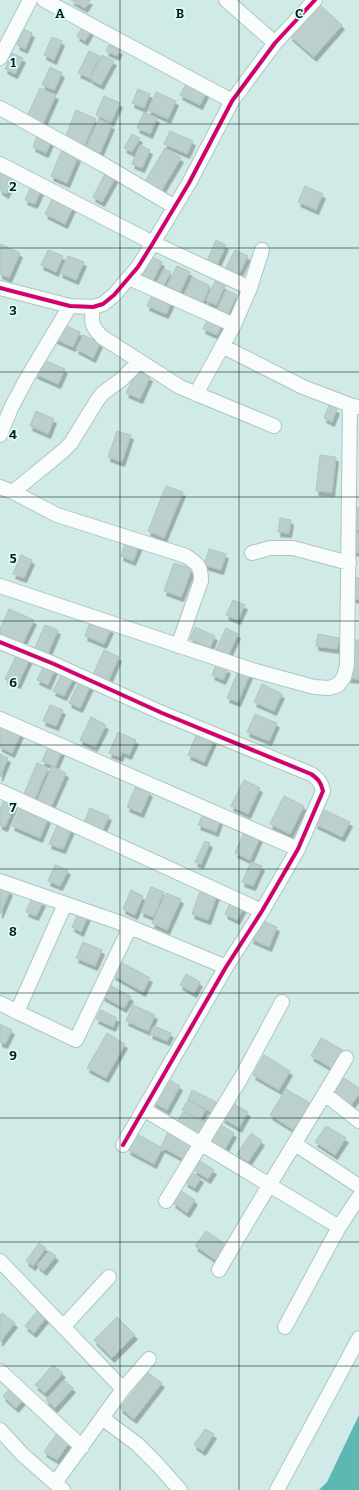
<svg xmlns="http://www.w3.org/2000/svg" width="359" height="1490" font-family="Bitter,serif">
  <defs>
    <filter id="shadow"><feDropShadow dx="2.5" dy="4.5" stdDeviation="0" flood-color="#0004"/></filter>
  </defs>
  <rect width="100%" height="100%" fill="#d0eae7"/>
  <path fill="#5db8b3" d="M359,1415V1490H319L327,1482Z"/>
  <path fill="#bbcfcd" stroke="#b0c4c2" filter="url(#shadow)" d="M71,0H90L85,8Z
    M319,4L342,25L314,57L290,36Z
    M84,24L92,29L85,41L77,36Z
    M23,29L32,33L25,49L17,45Z
    M52,37L62,41L54,60L44,55Z
    M109,45L120,50L117,56L106,51Z
    M89,51L100,56L89,78L78,73Z
    M12,53L23,58L15,74L5,69Z
    M102,55L114,61L101,85L90,79Z
    M50,67L62,73L54,90L42,85Z
    M188,81L207,91L200,105L180,95Z
    M40,88L56,95L42,126L26,119Z
    M138,89L150,94L144,108L132,103Z
    M156,92L176,101L168,119L148,110Z
    M104,96L120,103L111,122L96,115Z
    M76,110L96,119L84,146L65,138Z
    M144,112L157,118L150,134L137,128Z
    M99,119L112,125L100,153L86,147Z
    M170,131L193,141L187,154L164,144Z
    M132,134L140,138L132,152L124,148Z
    M37,136L51,141L46,153L33,147Z
    M140,145L150,150L142,168L132,164Z
    M165,148L181,158L160,193L144,183Z
    M62,150L78,157L67,183L51,176Z
    M4,168L16,174L6,194L0,190V175Z
    M107,170L117,175L102,202L93,197Z
    M32,184L42,188L35,204L25,200Z
    M305,186L323,194L316,210L298,202Z
    M54,195L74,205L65,224L45,214Z
    M216,240L226,245L217,265L207,261Z
    M0,244L20,253L9,278L0,274Z
    M48,250L63,256L56,272L41,265Z
    M235,250L248,256L238,276L225,270Z
    M68,256L84,262L76,280L60,273Z
    M152,257L162,262L151,284L141,279Z
    M177,266L190,272L180,292L167,286Z
    M164,269L171,272L163,287L156,283Z
    M192,277L210,286L202,304L184,296Z
    M215,281L225,286L216,305L206,300Z
    M226,290L237,295L228,314L217,309Z
    M153,293L172,301L166,314L147,306Z
    M208,318L222,325L217,335L203,329Z
    M62,324L80,332L73,347L55,339Z
    M83,335L100,343L93,358L76,349Z
    M41,359L65,369L58,384L35,374Z
    M137,370L150,377L140,399L126,393Z
    M329,405L337,409L332,422L324,418Z
    M36,411L54,419L48,434L30,426Z
    M117,431L131,435L122,462L108,457Z
    M320,455L336,457L332,492L316,491Z
    M166,486L183,492L164,538L148,531Z
    M353,507L359,508V530L351,529Z
    M280,518L291,520L289,533L278,532Z
    M354,532L359,533V552L351,551Z
    M127,539L140,544L133,561L121,556Z
    M209,549L226,554L221,570L204,565Z
    M21,555L32,560L24,578L13,574Z
    M174,563L192,569L181,597L164,591Z
    M353,577L359,578V599L350,598Z
    M233,600L245,605L238,620L226,615Z
    M9,609L34,620L20,649L0,640V629Z
    M91,620L111,629L104,644L85,636Z
    M45,625L58,630L46,658L33,652Z
    M195,627L215,636L210,648L190,639Z
    M226,628L238,634L228,656L216,650Z
    M318,634L339,638L337,649L316,646Z
    M351,640H359V679L348,678Z
    M104,650L119,657L108,682L93,675Z
    M18,652L30,658L18,684L5,679Z
    M45,664L55,669L48,685L37,680Z
    M216,665L228,669L223,680L212,675Z
    M64,669L75,675L64,696L53,691Z
    M239,669L250,674L238,702L227,698Z
    M81,678L92,683L80,708L69,703Z
    M262,684L282,694L274,711L254,702Z
    M50,705L63,710L56,726L43,721Z
    M255,714L277,723L269,741L247,732Z
    M91,717L106,725L95,747L80,740Z
    M0,723L21,733L12,753L0,747Z
    M118,732L136,740L129,755L122,752L120,757L109,753Z
    M197,733L214,740L204,762L188,755Z
    M50,743L63,749L55,767L42,761Z
    M0,754L8,758L0,777Z
    M37,763L48,768L35,799L24,794Z
    M52,766L66,773L51,807L37,801Z
    M244,780L260,788L248,814L231,806Z
    M136,786L150,792L141,813L127,807Z
    M284,796L304,806L290,834L270,824Z
    M5,798L16,802L5,827L0,825V809Z
    M21,807L48,819L40,838L12,826Z
    M90,808L109,816L102,832L83,824Z
    M322,809L350,822L342,837L315,824Z
    M203,814L220,820L216,832L198,825Z
    M59,821L73,826L63,849L49,844Z
    M246,828L261,835L250,860L235,853Z
    M205,841L210,843L201,864L195,862Z
    M251,862L262,866L253,886L242,882Z
    M55,865L68,870L60,886L48,881Z
    M0,886L10,891L0,914Z
    M202,886L218,892L208,920L192,914Z
    M151,887L164,892L153,917L141,912Z
    M131,890L143,896L135,915L123,909Z
    M166,893L181,899L167,930L152,923Z
    M32,897L43,902L36,916L26,912Z
    M231,901L244,907L237,920L225,914Z
    M80,909L89,913L81,932L72,927Z
    M260,920L277,927L269,947L251,939Z
    M83,942L102,950L95,966L76,958Z
    M121,962L150,978L143,992L113,975Z
    M186,974L200,982L194,993L180,985Z
    M108,984L131,997L124,1008L102,996Z
    M133,1005L155,1015L148,1031L126,1021Z
    M101,1010L117,1018L113,1027L96,1019Z
    M0,1024L12,1030L5,1044L0,1042Z
    M154,1026L171,1033L167,1041L150,1034Z
    M107,1033L125,1044L106,1078L87,1068Z
    M321,1038L343,1050L333,1069L311,1056Z
    M264,1055L290,1071L279,1090L253,1075Z
    M166,1078L180,1086L167,1110L153,1102Z
    M344,1078L359,1088V1094L350,1107L332,1096Z
    M286,1089L313,1105L297,1132L270,1115Z
    M192,1090L218,1103L213,1113L188,1100Z
    M188,1100L205,1110L200,1120L182,1110Z
    M231,1103L248,1112L239,1128L222,1118Z
    M183,1112L207,1123L201,1135L177,1123Z
    M219,1124L234,1133L225,1149L210,1140Z
    M326,1126L346,1138L335,1155L315,1142Z
    M170,1128L194,1140L184,1159L161,1147Z
    M251,1133L262,1141L248,1162L237,1154Z
    M137,1134L162,1148L154,1164L128,1150Z
    M200,1161L214,1170L208,1179L194,1170Z
    M191,1172L201,1178L195,1188L185,1182Z
    M181,1191L195,1200L187,1213L173,1203Z
    M206,1231L228,1246L217,1261L195,1246Z
    M39,1243L46,1248L33,1266L26,1261Z
    M49,1251L56,1256L44,1271L37,1265Z
    M38,1310L47,1317L34,1333L25,1326Z
    M2,1313L15,1323L0,1342V1315Z
    M117,1317L135,1335L112,1358L94,1340Z
    M53,1365L63,1373L45,1393L35,1385Z
    M148,1373L162,1383L134,1419L120,1408Z
    M64,1380L73,1388L55,1408L46,1400Z
    M11,1387L24,1399L16,1408L3,1396Z
    M205,1429L214,1434L203,1451L194,1445Z
    M57,1433L70,1441L57,1460L44,1452Z"/>
  <g fill="none" stroke-linecap="round" stroke-linejoin="round">
    <defs>
      <path id="minor" d="M44,0L232,101
        M226,0L275,43
        M0,58L30,0
        M0,108L104,165L175,207
        M0,164L153,243L250,288
        M129,278L234,325
        M0,288L70,306L93,307L103,304L114,295L138,267L153,243L189,183L232,101L275,43L315,0
        M93,307C91,322 91,326 102,337L180,387L274,426
        M222,346L303,387L350,405L358,407
        M196,394L234,325L250,288L262,250
        M0,435L11,408L27,378L70,306
        M0,487L13,492L57,515L186,556C198,564 201,566 201,581L178,646
        M13,492L63,451L71,443L98,399L103,393L122,379L139,362
        M252,553L270,548H293L349,563
        M0,586L252,670L314,687L329,688L338,685L344,677L347,665L350,405
        M0,642L54,664L162,713L311,774C318,779 321,782 323,791L298,849L262,911L226,967L123,1145
        M0,719L298,849
        M0,791L262,911
        M0,881L118,922L226,967
        M65,904L17,1012L76,1040L130,927
        M0,1003L17,1012
        M325,1094L359,1121
        M145,1110L339,1227
        M295,1144L359,1186
        M166,1201L241,1078L282,1002
        M0,1261L123,1389
        M219,1270C260,1199 304,1129 346,1058
        M63,1327L109,1277
        M285,1327L339,1227L359,1197
        M0,1371L82,1447
        M102,1418L137,1444L158,1465L180,1490
        M0,1430L23,1455L63,1490
        M55,1483L123,1389L149,1359
        M277,1490L359,1338"/>
    </defs>
    <use href="#minor" stroke="#b0c5c3" stroke-width="16"/>
    <use href="#minor" stroke="#f8fcfb" stroke-width="14"/>
    <defs>
      <path id="cycleway" d="M0,288L70,306L93,307L103,304L114,295L138,267L153,243L189,183L232,101L275,43L315,0
        M0,642L54,664L162,713L311,774C318,779 321,782 323,791L298,849L262,911L226,967L123,1145"/>
    </defs>
    <use href="#cycleway" stroke="#d9fffb" stroke-width="6"/>
    <use href="#cycleway" stroke="#d6006c" stroke-width="4"/>
  </g>
  <path fill="none" stroke="#081a19" stroke-width="1" stroke-opacity="0.55" d="M120,0V1490M239,0V1490M0,124H359M0,248H359M0,372H359M0,497H359M0,621H359M0,745H359M0,869H359M0,993H359M0,1118H359M0,1242H359M0,1366H359"/>
  <g font-size="13" text-anchor="middle" font-weight="bold" fill="#081a19" stroke="#d9fffb" stroke-width="3.5" stroke-linejoin="round" paint-order="stroke">
    <text x="60" y="18">A</text>
    <text x="180" y="18">B</text>
    <text x="299" y="18">C</text>
    <text x="13" y="67">1</text>
    <text x="13" y="191">2</text>
    <text x="13" y="315">3</text>
    <text x="13" y="439">4</text>
    <text x="13" y="563">5</text>
    <text x="13" y="687">6</text>
    <text x="13" y="812">7</text>
    <text x="13" y="936">8</text>
    <text x="13" y="1060">9</text>
  </g>
</svg>
